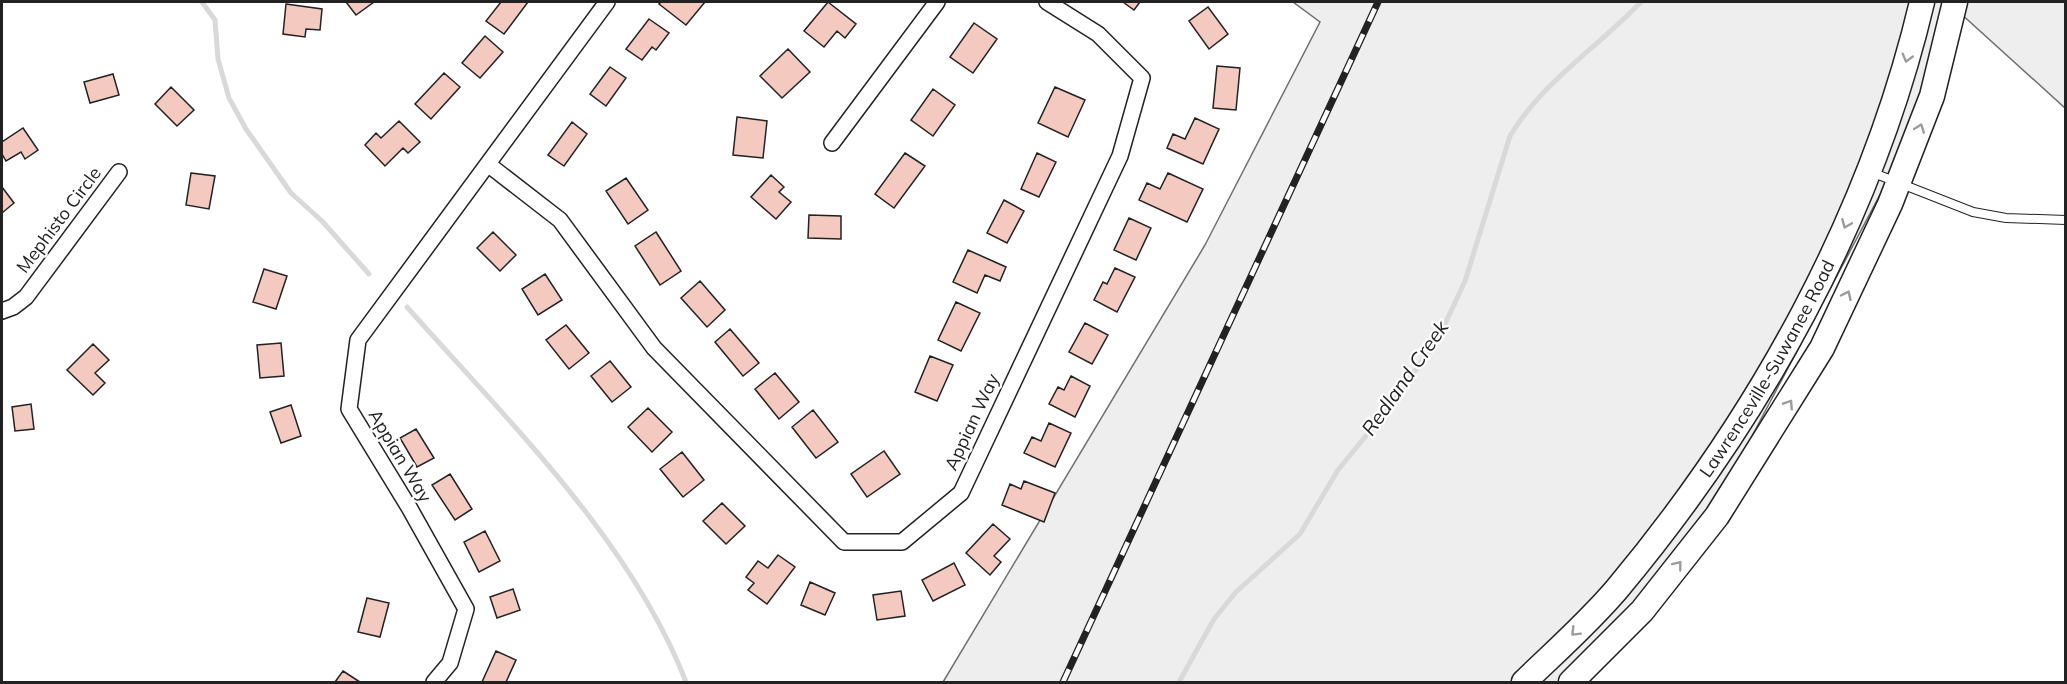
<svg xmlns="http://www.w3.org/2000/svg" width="2067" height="684" font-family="Mulish,sans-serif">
  <rect width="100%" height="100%" fill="#fff"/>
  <path fill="#eee" stroke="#6f6f6f" stroke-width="1.5" d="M1293,2H1944L1918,123L1664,602L1566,682H943L1205,245L1320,22Z
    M1948,2H2065V108Z"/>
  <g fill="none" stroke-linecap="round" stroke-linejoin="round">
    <path stroke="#d9d9d9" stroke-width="5" d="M202,2L215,20L218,59L229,98L246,129L291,193L322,221L369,274
      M407,307C507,420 631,540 686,682
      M1179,682L1214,619L1236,592L1300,534L1338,470L1387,410L1439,337L1465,281L1510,136C1542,82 1598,47 1641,2"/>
  </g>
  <path fill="#f3c9c0" stroke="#222" stroke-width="1.5" d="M346,2H374L356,15Z
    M501,2H528L504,34L486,21Z
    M661,2H705L686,25L659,4Z
    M828,2L856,24L845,38L837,31L824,47L804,31Z
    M1123,2H1140L1134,10Z
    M286,4L322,9L320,30L306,29L305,37L283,34Z
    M1208,7L1228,34L1209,49L1189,21Z
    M649,19L669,33L656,50L652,47L642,60L626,49Z
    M974,23L997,39L973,73L950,57Z
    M485,36L503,52L480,78L462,63Z
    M788,49L810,72L782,98L760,76Z
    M1217,66L1240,68L1236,110L1213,108Z
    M610,67L626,78L606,106L590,94Z
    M444,73L460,87L431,119L415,104Z
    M113,74L119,95L90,103L84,82Z
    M171,87L194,110L177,126L155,104Z
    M1055,87L1085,100L1068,137L1038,123Z
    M933,89L955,105L933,136L911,120Z
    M737,117L767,121L763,158L733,155Z
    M1195,118L1219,129L1203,164L1167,148L1173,134L1185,139Z
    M399,121L420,142L408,153L403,148L385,166L365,145L376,133L381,138Z
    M572,122L587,134L564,166L548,155Z
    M23,128L38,150L25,159L21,152L6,161L2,154V142Z
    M905,153L925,166L894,208L875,194Z
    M1037,153L1056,162L1039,197L1021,189Z
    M191,173L215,176L209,209L186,205Z
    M1168,173L1203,189L1187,222L1139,200L1147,183L1160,189Z
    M771,175L784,187L779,192L791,202L776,219L751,197Z
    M626,178L648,210L628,224L606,191Z
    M2,187L14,203L2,213Z
    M1004,200L1024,211L1007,243L987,233Z
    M809,215L841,216V239L808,238Z
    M1129,218L1151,228L1136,260L1114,250Z
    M493,232L516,255L500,271L477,248Z
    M656,232L681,271L660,285L635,246Z
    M968,250L1006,267L1000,281L985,275L977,293L953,282Z
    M1115,268L1135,277L1117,312L1094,300L1103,282L1107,284Z
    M264,269L287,276L276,309L253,302Z
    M545,274L562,300L538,315L522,289Z
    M700,281L725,310L707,327L681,298Z
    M956,302L980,313L961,351L938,340Z
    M1085,323L1108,335L1092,364L1069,352Z
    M566,325L589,353L569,369L546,340Z
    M730,329L759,363L743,376L715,342Z
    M281,343L284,376L260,378L257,345Z
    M93,344L109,360L95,373L105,383L93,395L67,370Z
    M930,356L953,365L937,401L915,392Z
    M610,361L631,387L612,402L591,376Z
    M775,373L799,402L779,419L755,389Z
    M1071,376L1090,386L1075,417L1049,404L1058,387L1064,390Z
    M31,404L34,429L15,431L12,407Z
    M291,405L301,436L281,443L270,412Z
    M648,408L672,432L652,452L628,427Z
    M813,410L838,442L816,458L792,427Z
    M1049,423L1071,433L1055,467L1024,453L1032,437L1041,441Z
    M416,429L434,458L417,467L400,438Z
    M884,451L900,474L867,497L851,474Z
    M682,452L704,480L683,497L660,469Z
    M450,474L472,509L455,520L432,485Z
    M1024,481L1055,493L1044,522L1002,505L1010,484L1021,489Z
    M722,503L745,526L726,544L703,521Z
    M993,524L1010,539L994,556L1001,562L990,575L966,553Z
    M485,531L500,561L479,572L464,542Z
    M778,555L795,567L767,604L748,590L754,583L746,577L758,561L768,568Z
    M954,563L965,585L933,601L922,580Z
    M810,582L835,593L825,615L801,605Z
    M513,589L520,610L497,618L490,597Z
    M901,591L905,616L877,620L873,595Z
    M367,598L389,603L380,637L358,632Z
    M496,651L516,660L506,682H482Z
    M343,671L360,682H335Z"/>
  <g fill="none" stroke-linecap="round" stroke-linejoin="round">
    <defs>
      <path id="service" d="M1871,172L1973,212L2006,218L2066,220"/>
      <path id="minor" d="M832,143L937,2
        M489,165L560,220L654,348L844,542H902L961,493L1120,156L1142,78L1098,34L1047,2
        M2,311L13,307L26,297L119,172
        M434,682L450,663L466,609L410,509L349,409L358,340L607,2"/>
      <g id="primary">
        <path id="s1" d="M1524,682C1555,652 1589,622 1617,589C1759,419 1871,218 1922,2"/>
        <path d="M1571,682L1642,611L1717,516L1822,348L1890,204L1932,96L1955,2"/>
      </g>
    </defs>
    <use href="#service" stroke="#222" stroke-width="10"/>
    <use href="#minor" stroke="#222" stroke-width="18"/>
    <use href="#primary" stroke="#222" stroke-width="27"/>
    <use href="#service" stroke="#fff" stroke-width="8"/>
    <use href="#minor" stroke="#fff" stroke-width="15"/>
    <use href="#primary" stroke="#fff" stroke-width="24"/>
    <defs>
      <path id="rail" d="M1063,682L1378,2"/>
    </defs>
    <use href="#rail" stroke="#222" stroke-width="7"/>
    <use href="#rail" stroke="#fff" stroke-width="4.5" stroke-dasharray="14" stroke-linecap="butt"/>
  </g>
  <defs><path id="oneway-chevron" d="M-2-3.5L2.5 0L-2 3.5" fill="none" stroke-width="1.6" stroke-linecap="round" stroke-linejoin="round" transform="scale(1.5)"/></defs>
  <g stroke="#9c9c9c">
    <use href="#oneway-chevron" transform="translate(1907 58) rotate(105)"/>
    <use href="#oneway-chevron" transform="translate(1920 128) rotate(-69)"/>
    <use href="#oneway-chevron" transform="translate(1846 224) rotate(113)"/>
    <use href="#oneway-chevron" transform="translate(1847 295) rotate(-65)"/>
    <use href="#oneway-chevron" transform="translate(1789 404) rotate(-57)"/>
    <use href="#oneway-chevron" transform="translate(1678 565) rotate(-52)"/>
    <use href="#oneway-chevron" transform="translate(1575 632) rotate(135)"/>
  </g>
  <g text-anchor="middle" stroke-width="4.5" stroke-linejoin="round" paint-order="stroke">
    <g font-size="18" fill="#222" stroke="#fff">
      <text transform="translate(59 220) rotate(-53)" y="6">Mephisto Circle</text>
      <text dy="6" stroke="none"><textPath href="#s1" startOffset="399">Lawrenceville-Suwanee Road</textPath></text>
      <text transform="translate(972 422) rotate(-65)" y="6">Appian Way</text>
      <text transform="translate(400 456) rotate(59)" y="6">Appian Way</text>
    </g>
    <g font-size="20" font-style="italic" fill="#222" stroke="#fff">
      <text transform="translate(1405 378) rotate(-55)" y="7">Redland Creek</text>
    </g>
  </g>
  <rect width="2067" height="684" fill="none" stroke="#222222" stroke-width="6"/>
</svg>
